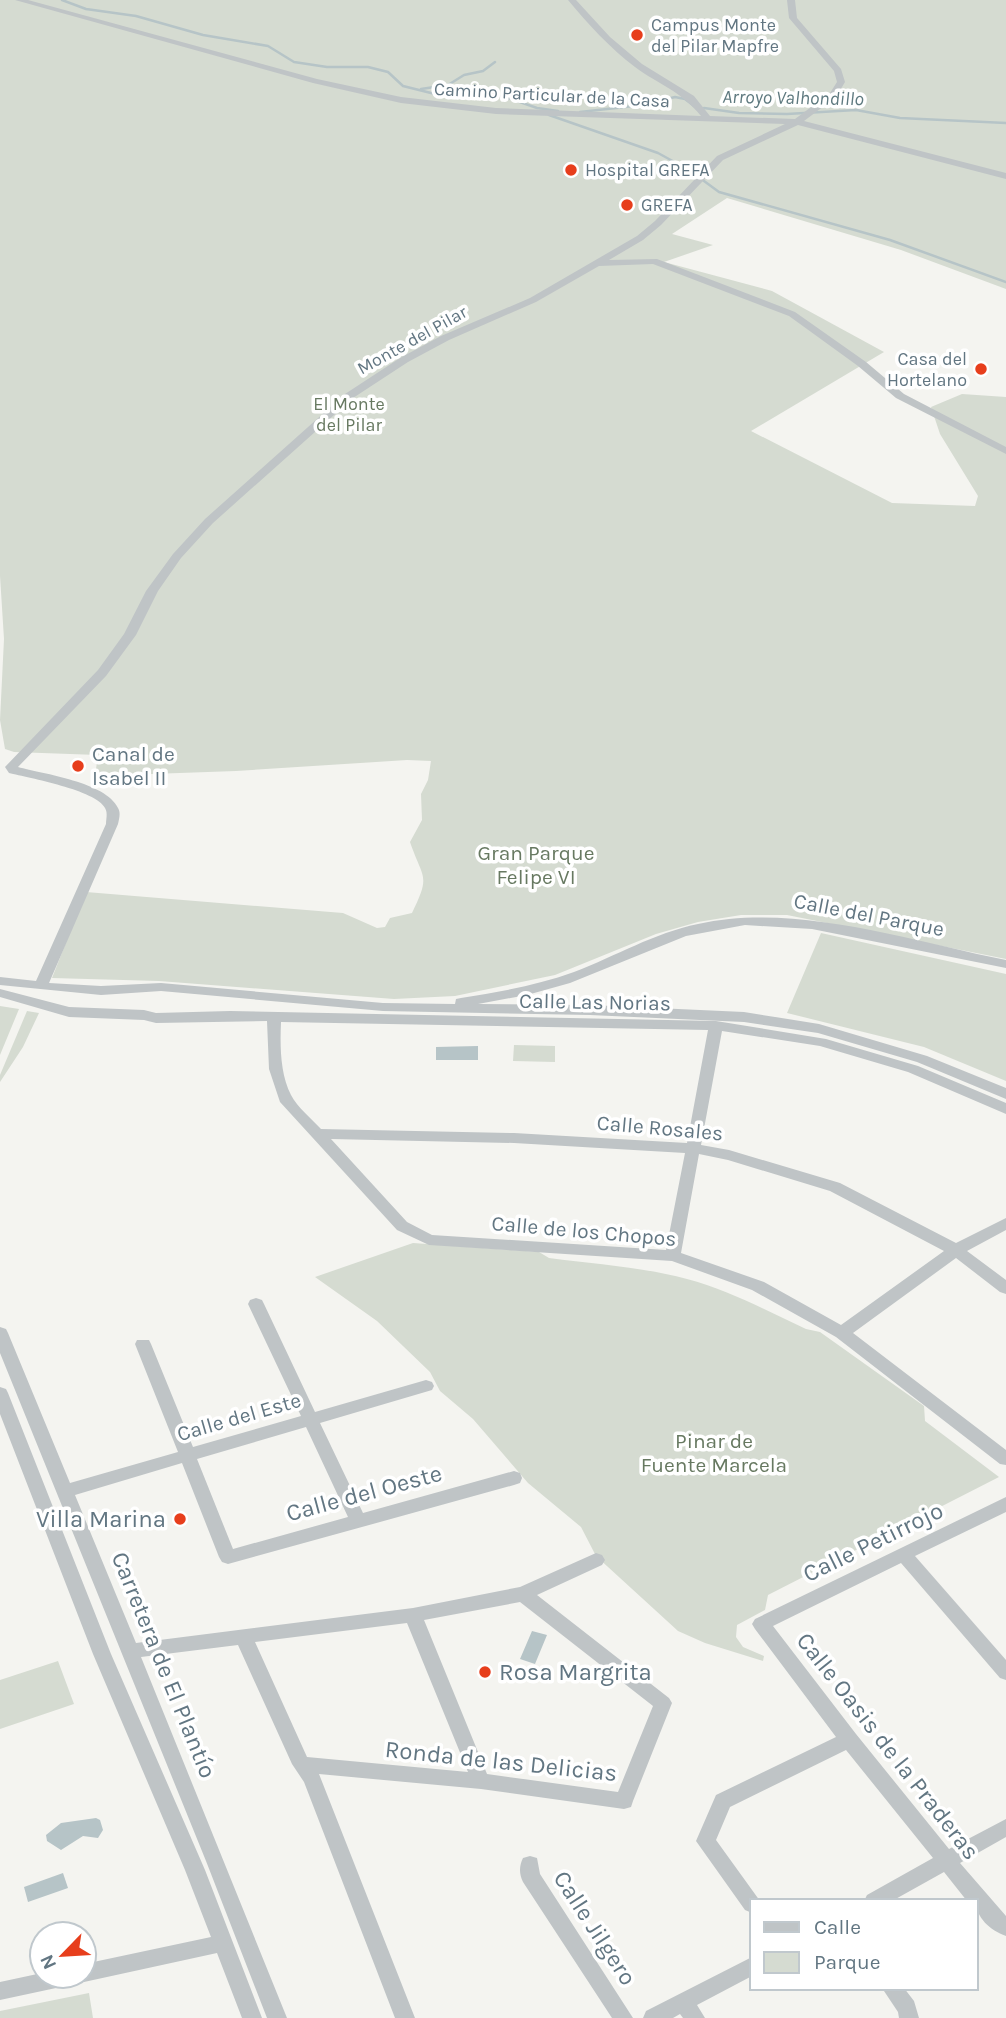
<svg xmlns="http://www.w3.org/2000/svg" width="1006" height="2018" font-family="Karla,sans-serif">
  <rect width="100%" height="100%" fill="#f4f4f0"/>
  <path fill="#d5dbd1" d="M0,0H1006V289L901,250L727,198L672,234L713,245L664,262L772,291L884,352L751,431L892,503L975,506L978,496L940,434L931,407L962,394L1006,397V959L787,915H741L698,922L656,934L555,975L455,996L394,999L159,981L52,978L86,892L343,913L377,928L385,927L390,918L412,913C431,874 423,880 410,842L422,820L421,794L428,780L431,761L407,760L236,771L95,776L98,755L14,752L5,749L0,720L4,639L0,576Z
    M821,933L1006,974V1081L924,1047L787,1013Z
    M0,1006L19,1009L0,1055Z
    M27,1011L39,1013L23,1047L0,1082V1075Z
    M514,1045L555,1046V1062L513,1061Z
    M413,1243L539,1252L549,1258C595,1264 642,1267 687,1279C729,1290 767,1311 806,1329L820,1332L924,1406L925,1421L999,1477L768,1595L765,1610L737,1625L736,1637L743,1647L764,1656L763,1661L705,1643L678,1631L596,1556L581,1527L528,1483L473,1419L440,1391L430,1372L377,1321L315,1277Z
    M58,1661L74,1704L0,1729V1680Z
    M89,1993L93,2018H0V2011Z"/>
  <path fill="#b6c4c7" d="M478,1046V1060H436V1047Z
    M532,1631L547,1635L535,1664L520,1659Z
    M96,1818L100,1820L103,1830L98,1838L83,1836L61,1850L47,1841L46,1835L61,1823Z
    M63,1873L68,1888L28,1902L24,1887Z"/>
  <g fill="none" stroke-linecap="round" stroke-linejoin="round">
    <path stroke="#b6c4c7" stroke-width="2.5" d="M62,0L86,9L136,16L203,35L268,46L294,62L327,67H368L388,72L403,86L435,94L461,91L505,97L537,108L558,111
      M421,89L448,85L464,75L483,71L495,62
      M704,108L739,113L787,114L856,110L900,118L1006,123
      M580,112L643,105L675,97L685,99L694,106
      M549,115L658,153L689,170L719,192L890,240L1006,282"/>
    <path fill="#bfc4c6" fill-rule="evenodd" d="M15,0H28L317,79L401,97L496,108L701,116C680,90 659,85 635,67C610,48 588,24 568,0H576L610,37L642,64L694,96L710,116L795,119L830,93L837,82L834,71L789,18L787,0H795L797,18L841,69L845,82L836,97L804,121L1006,173V179L798,125L723,160L661,225L643,240L609,260L657,259L795,312L866,362L904,394L1006,447V454L896,398L858,366L789,316L653,264L599,266L536,302L449,340L408,362L353,398L213,523L181,558L158,591L136,635L106,676L18,767C43,774 106,782 118,808C121,813 119,819 118,824L49,983L101,986L161,983L383,1003L455,1004L456,999L461,998C500,992 538,985 574,972C616,956 654,933 698,924C795,902 910,941 1006,960V968L812,929L745,925L686,936L570,983L527,995L478,1004L590,1005L744,1012L819,1024L927,1056L1006,1088V1099L917,1062L818,1033L744,1022L590,1015L383,1011L161,991L101,995L0,985V977L36,981L106,824C106,819 108,813 105,808C96,790 29,778 9,773L5,767L98,670L124,634L146,591L173,554L205,519L345,394L400,358L441,336L530,298L637,236L655,221L717,156L785,124L496,114L401,103L313,83Z
      M0,989L69,1007L144,1010L156,1013L230,1011L716,1021L826,1039L918,1066L1006,1103V1114L908,1072L820,1046L722,1031L701,1145L729,1150L840,1183L956,1243L1006,1218V1230L967,1251L1006,1280V1294L1000,1292L956,1258L853,1333L1006,1450V1465L1000,1464L836,1337L752,1290L672,1261L429,1245L397,1230L280,1102L269,1069L267,1021L156,1023L144,1020L69,1017L0,997ZM281,1022L708,1030L687,1143L514,1133L321,1129C312,1119 297,1107 291,1095C280,1074 280,1045 281,1022ZM331,1139L514,1143L685,1153L666,1250L432,1235L407,1222ZM699,1154L728,1160L830,1191L944,1251L841,1325L764,1282L681,1253Z
      M256,1298L262,1300L264,1304L315,1412L426,1380L432,1382L434,1386L432,1390L320,1423L363,1513L514,1471L520,1473L522,1478L520,1483L514,1485L228,1564L222,1562L219,1557L182,1463L75,1495L136,1643L413,1608L520,1587L596,1553L602,1555L605,1560L602,1565L537,1595L669,1698L672,1703L633,1801L631,1807L624,1809L481,1789L319,1774L415,2018H395L304,1782L292,1764L238,1645L141,1657L287,2018H267L206,1861L0,1353V1327L6,1329L8,1333L70,1483L178,1452L135,1344L137,1340H149L151,1344L193,1447L301,1416L248,1304L250,1300ZM306,1427L348,1517L233,1549L197,1459ZM520,1602L653,1706L618,1792L487,1774L424,1620ZM407,1623L468,1772L307,1757L255,1642Z
      M0,1387L6,1389L8,1393L111,1654L205,1870L262,2018H242L217,1953L84,1982L78,1980L70,1985L0,2000V1982L42,1973V1976H84V1964L211,1937L185,1870L93,1654L0,1414Z
      M1006,1497V1512L915,1556L1006,1660V1680L1000,1678L901,1563L773,1626L856,1734L949,1849L1006,1819V1837L960,1863L1006,1916V1936C990,1930 976,1918 976,1901H967L944,1872L892,1901H864L867,1895L933,1858L846,1750L730,1807L716,1840L760,1901H752V1913L745,1910L696,1841L716,1795L836,1737L755,1629L752,1624L755,1619Z
      M530,1856L537,1858L540,1874L633,2018H612L523,1882C519,1874 519,1866 523,1858Z
      M752,1957V1976L697,2005L705,2018H683L680,2014L673,2018H643L646,2011Z
      M882,1988H904L914,2001L919,2018H899L898,2012Z"/>
  </g>
  <g fill="#e73e1c" stroke="#fff" stroke-width="2.5">
    <circle cx="637" cy="35" r="7"/>
    <circle cx="571" cy="170" r="7"/>
    <circle cx="627" cy="205" r="7"/>
    <circle cx="981" cy="369" r="7"/>
    <circle cx="78" cy="766" r="7"/>
    <circle cx="180" cy="1519" r="7"/>
    <circle cx="485" cy="1672" r="7"/>
  </g>
  <g text-anchor="middle" stroke-width="7" stroke-linejoin="round" paint-order="stroke">
    <g font-size="18" fill="#627682" stroke="#fff" text-anchor="start">
      <text x="651" y="31">Campus Monte<tspan x="651" dy="21">del Pilar Mapfre</tspan></text>
      <text x="585" y="176">Hospital GREFA</text>
      <text x="641" y="211">GREFA</text>
      <text x="967" y="365" text-anchor="end">Casa del<tspan x="967" dy="21">Hortelano</tspan></text>
    </g>
    <g font-size="18" fill="#627682" stroke="#fff">
      <text transform="translate(552 95) rotate(3)" y="6">Camino Particular de la Casa</text>
      <text transform="translate(412 340) rotate(-29)" y="6">Monte del Pilar</text>
    </g>
    <g font-size="18" fill="#677961" stroke="#fff">
      <text x="349" y="410">El Monte<tspan x="349" dy="21">del Pilar</tspan></text>
    </g>
    <g font-size="19" font-style="italic" fill="#5e797f" stroke="#fff">
      <text transform="translate(793 97) rotate(1)" y="7">Arroyo Valhondillo</text>
    </g>
    <g font-size="21" fill="#627682" stroke="#fff" text-anchor="start">
      <text x="92" y="761">Canal de<tspan x="92" dy="24">Isabel II</tspan></text>
    </g>
    <g font-size="21" fill="#677961" stroke="#fff">
      <text x="536" y="860">Gran Parque<tspan x="536" dy="24">Felipe VI</tspan></text>
      <text x="714" y="1448">Pinar de<tspan x="714" dy="24">Fuente Marcela</tspan></text>
    </g>
    <g font-size="21" fill="#627682" stroke="#fff">
      <text transform="translate(869 915) rotate(11)" y="7">Calle del Parque</text>
      <text transform="translate(595 1002) rotate(1)" y="7">Calle Las Norias</text>
      <text transform="translate(660 1128) rotate(5)" y="7">Calle Rosales</text>
      <text transform="translate(584 1231) rotate(5)" y="7">Calle de los Chopos</text>
      <text transform="translate(239 1417) rotate(-16)" y="7">Calle del Este</text>
    </g>
    <g font-size="24" fill="#627682" stroke="#fff">
      <text transform="translate(364 1493) rotate(-15)" y="8">Calle del Oeste</text>
      <text transform="translate(873 1542) rotate(-26)" y="8">Calle Petirrojo</text>
      <text transform="translate(164 1665) rotate(68)" y="8">Carretera de El Plantío</text>
      <text transform="translate(888 1746) rotate(52)" y="8">Calle Oasis de la Praderas</text>
      <text transform="translate(501 1761) rotate(6)" y="8">Ronda de las Delicias</text>
      <text transform="translate(595 1928) rotate(57)" y="8">Calle Jilgero</text>
    </g>
    <g font-size="24" fill="#627682" stroke="#fff" text-anchor="end">
      <text x="166" y="1527">Villa Marina</text>
      <text x="499" y="1680" text-anchor="start">Rosa Margrita</text>
    </g>
  </g>
  <rect x="750" y="1899" width="228" height="91" fill="#ffffff" stroke="#c0c8cd" stroke-width="2"/>
  <rect x="764" y="1922" width="35" height="10" fill="#bfc4c6" stroke="#c0c8cd" stroke-width="2"/>
  <text x="814" y="1934" font-size="21" fill="#627682">Calle</text>
  <rect x="764" y="1952" width="35" height="21" fill="#d5dbd1" stroke="#c0c8cd" stroke-width="2"/>
  <text x="814" y="1969" font-size="21" fill="#627682">Parque</text>
  <g transform="translate(63 1955) rotate(245)"><circle r="33" fill="#ffffff" stroke="#c0c8cd" stroke-width="2"/>
  <path d="M0-5L12 26L0 18L-12 26Z" fill="#e73e1c"/>
  <text y="-10" font-size="19" font-weight="bold" text-anchor="middle" fill="#627682">N</text>
  </g>
</svg>
